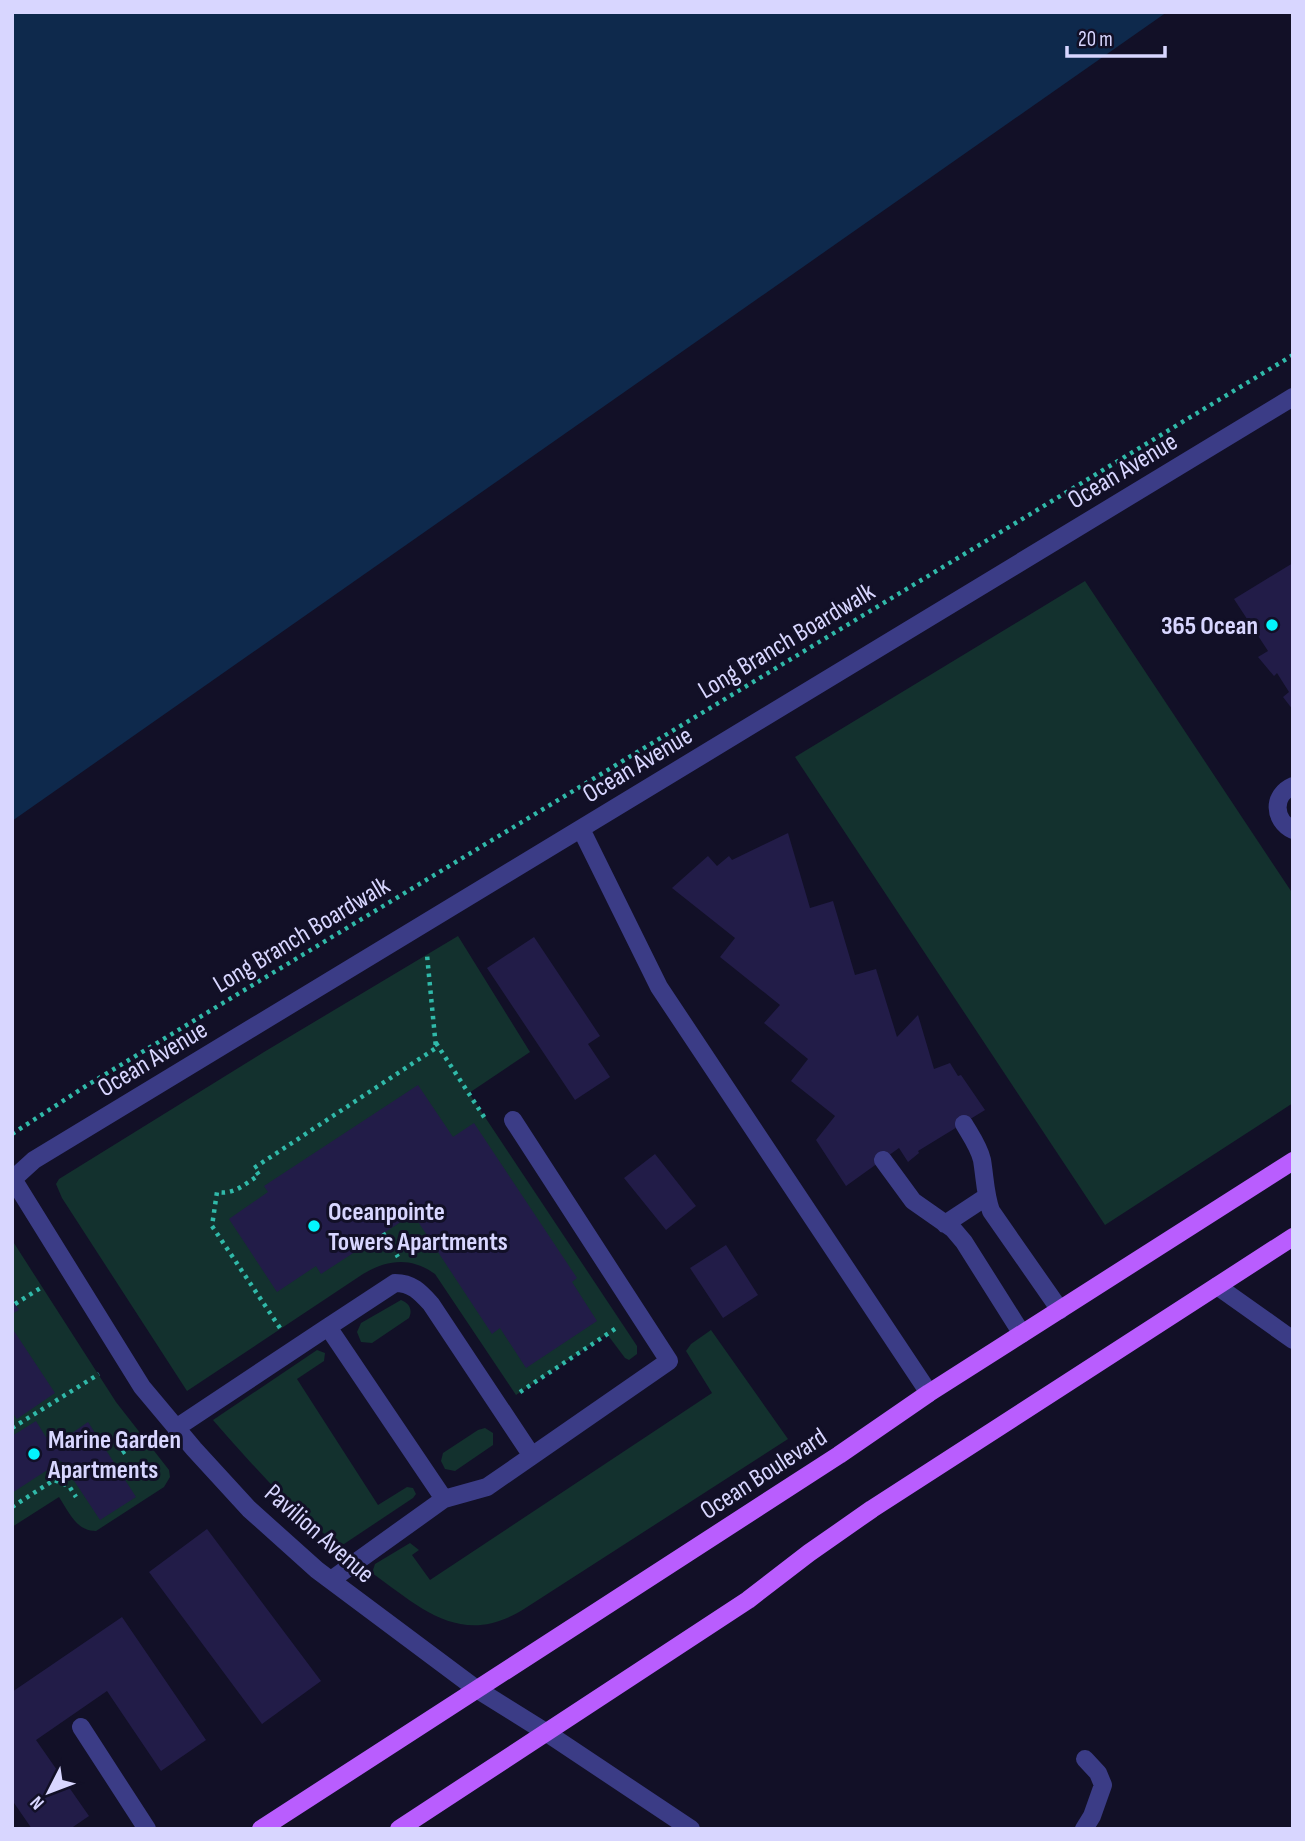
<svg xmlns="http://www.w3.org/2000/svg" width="1305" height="1841" font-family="'Sofia Sans Condensed',sans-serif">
  <rect width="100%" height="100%" fill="#121027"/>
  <path fill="#13312e" d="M1085,581L1293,894V1103L1105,1225L795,757Z
    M458,936L530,1052L469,1093L637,1346V1354L629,1360L625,1358L607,1334L516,1395L435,1274C411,1257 388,1259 363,1274L187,1391L62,1198L56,1184L59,1179L264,1052Z
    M12,1240L116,1402L169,1470L170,1477L164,1487L96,1531C76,1531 69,1512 59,1497L12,1527Z
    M401,1300C409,1303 413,1309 409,1318L372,1343L361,1342L357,1332L361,1323Z
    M711,1330L788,1439L524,1609C462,1648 422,1609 372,1573L375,1564L410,1543L419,1550L412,1555L430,1580L712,1393L686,1351L691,1344Z
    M317,1350L325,1353L324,1361L297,1379L378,1505L407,1487L413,1488L416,1494L413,1498L344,1544C319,1542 233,1443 213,1420Z
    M485,1428L493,1433V1445L455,1471L445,1469L441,1461L443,1453L478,1430Z"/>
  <path fill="#0e294c" d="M12,12H1167L12,821Z"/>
  <path fill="#221c48" d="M1293,563V710L1283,697L1289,692L1277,673L1274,676L1258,657L1268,651L1234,599Z
    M788,833L810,908L833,901L855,975L876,969L897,1037L918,1015L934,1069L950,1063L958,1076L961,1075L985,1110L918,1151L919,1153L908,1162L899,1148L846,1186L816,1140L835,1116L791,1081L808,1059L764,1023L780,1005L720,957L735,938L672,888L708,856L717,866L729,856L732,860Z
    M534,937L600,1036L588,1044L610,1077L575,1100L487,968Z
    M418,1085L453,1137L474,1123L577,1278L572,1282L597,1321L526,1368L500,1328L492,1334L413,1214L321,1274L316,1266L277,1292L229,1219L268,1192L264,1186Z
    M655,1154L696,1206L666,1230L624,1178Z
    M726,1245L758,1295L723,1318L690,1268Z
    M12,1299L19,1310L12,1314Z
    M12,1328L55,1393L17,1419L12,1412Z
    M36,1421L52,1447L88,1422L136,1497L100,1520L61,1461L12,1493V1436Z
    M207,1529L321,1681L262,1724L149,1572Z
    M122,1617L206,1740L161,1771L107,1691L36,1740L89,1816L70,1829H32L12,1800V1692Z"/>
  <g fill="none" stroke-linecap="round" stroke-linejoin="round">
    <path stroke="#30b9a9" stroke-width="4.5" stroke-dasharray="3.5 5" stroke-linecap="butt" d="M436,1043L486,1120
      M12,1134L86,1086L1293,355
      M383,1233L398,1257
      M15,1304L42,1287
      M280,1328L212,1226L217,1192C234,1195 245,1184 259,1175L254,1168L436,1048L427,955
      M520,1392L618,1327
      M12,1428L99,1374
      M122,1453L144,1439
      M12,1507L54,1480L69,1486L76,1497"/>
    <path stroke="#3b3c86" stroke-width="18" d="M1293,786C1272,795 1273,820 1293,830
      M581,829L659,987L929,1393
      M964,1124C971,1136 979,1147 982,1160C985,1178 985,1194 991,1211L1060,1310
      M883,1160L913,1201L953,1229L964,1242L1022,1334
      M13,1179L142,1387L194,1449L249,1509L317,1570L475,1688L547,1733L691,1829
      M12,1180L34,1160L1293,397
      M945,1224L986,1197
      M1217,1286L1293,1340
      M328,1327L395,1283C412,1283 420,1292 431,1304L532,1456
      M176,1428L328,1327L444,1499L331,1580
      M444,1499L487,1487L669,1361L513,1120
      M81,1727L147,1829
      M1084,1829L1092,1816L1103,1785L1098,1773L1085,1759"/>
    <path stroke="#b95dfe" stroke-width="18" d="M261,1829L839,1455L929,1393L1293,1161
      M399,1829L748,1600L809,1553L872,1509L1293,1237"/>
  </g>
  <g fill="#03f4fe" stroke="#121027" stroke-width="2.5">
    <circle cx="1272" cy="625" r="7"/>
    <circle cx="314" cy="1226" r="7"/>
    <circle cx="34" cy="1454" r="7"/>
  </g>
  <g text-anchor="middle" stroke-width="6" stroke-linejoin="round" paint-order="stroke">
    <g font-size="26" fill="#d8d6ff" stroke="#121027">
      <text transform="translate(1122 470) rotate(-31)" y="9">Ocean Avenue</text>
      <text transform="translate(786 640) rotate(-31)" y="9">Long Branch Boardwalk</text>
      <text transform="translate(637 764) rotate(-31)" y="9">Ocean Avenue</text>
      <text transform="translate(301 934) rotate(-31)" y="9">Long Branch Boardwalk</text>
      <text transform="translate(152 1058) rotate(-31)" y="9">Ocean Avenue</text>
      <text transform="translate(763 1473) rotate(-33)" y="9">Ocean Boulevard</text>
      <text transform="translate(320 1533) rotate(41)" y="9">Pavilion Avenue</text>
    </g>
    <g font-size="26" font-weight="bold" fill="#d8d6ff" stroke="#121027" text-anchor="start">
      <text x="1258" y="634" text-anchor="end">365 Ocean</text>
      <text x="328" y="1220">Oceanpointe<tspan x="328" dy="30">Towers Apartments</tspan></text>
      <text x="48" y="1448">Marine Garden<tspan x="48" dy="30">Apartments</tspan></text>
    </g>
  </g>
  <rect width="1305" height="1841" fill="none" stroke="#d8d6ff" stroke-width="28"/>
  <g transform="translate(49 1792) rotate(228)" stroke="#121027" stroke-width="5" paint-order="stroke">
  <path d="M0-5L12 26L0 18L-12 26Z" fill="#d8d6ff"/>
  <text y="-10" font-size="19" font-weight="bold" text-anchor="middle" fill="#d8d6ff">N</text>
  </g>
  <path d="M1067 46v10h98v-10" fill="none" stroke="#d8d6ff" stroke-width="3.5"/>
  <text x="1078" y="46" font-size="21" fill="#d8d6ff" stroke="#121027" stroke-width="5" paint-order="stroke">20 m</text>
</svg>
